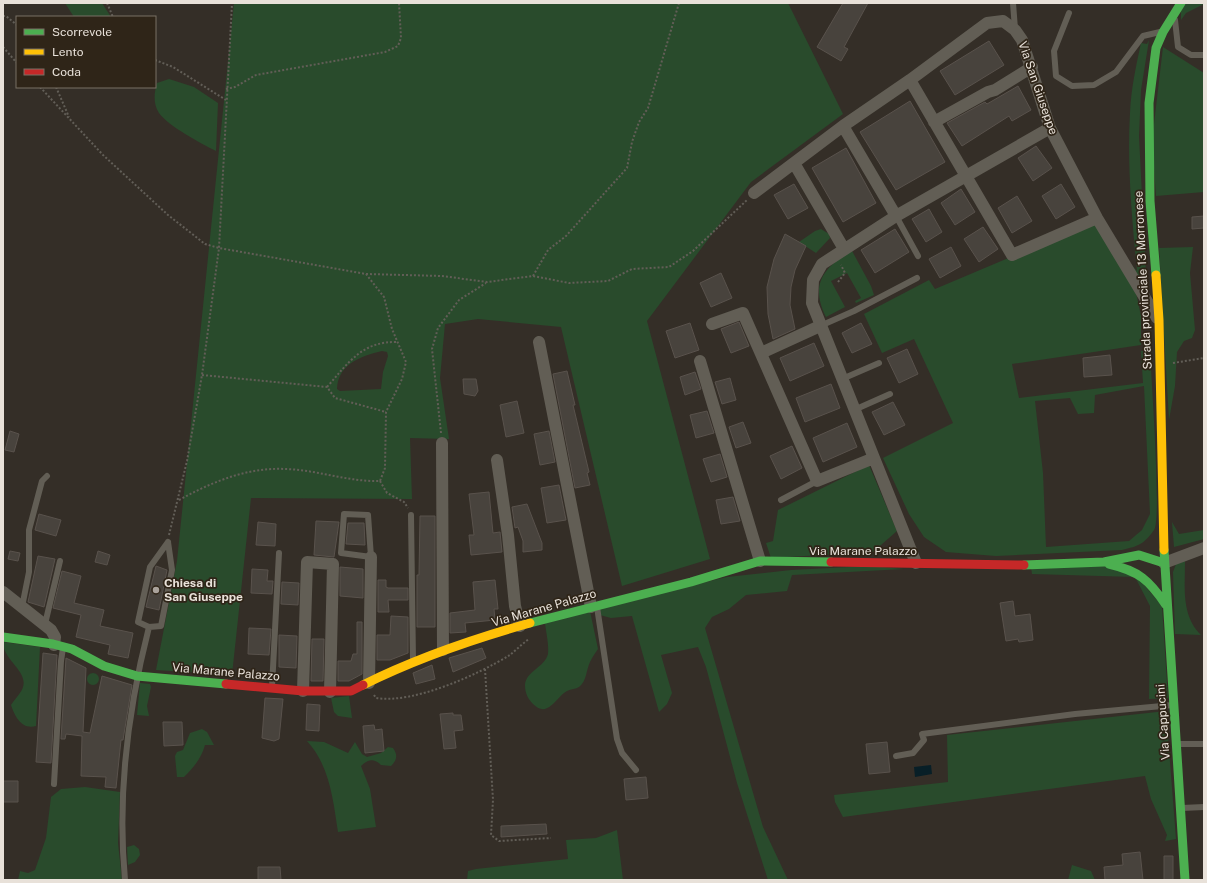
<svg xmlns="http://www.w3.org/2000/svg" width="1207" height="883" font-family="'Public Sans',sans-serif">
  <rect width="100%" height="100%" fill="#342e27"/>
  <path fill="#294b2c" fill-rule="evenodd" d="M65,3H102L111,17H74Z
    M234,3H788L843,114L751,182L647,321L710,559L622,586L561,327L478,319L445,324L440,378L449,439L410,438L412,499L251,498L232,675L156,670L177,561ZM382,351L387,352L388,356L383,372L381,389L340,391L337,389C338,364 361,356 382,351Z
    M1185,3H1204V4L1186,13L1181,20V8Z
    M1149,40L1141,90L1139,136L1147,296L1129,262L1137,271C1132,219 1127,166 1130,113C1131,89 1136,66 1141,43L1147,44Z
    M1163,47L1204,73V192L1156,196L1152,141Z
    M169,79L194,87L218,103L216,151C202,144 168,126 159,113C153,104 154,93 157,83Z
    M1096,221L1135,288L1141,316V345L1012,364L1019,398L1143,383L1141,351H1150C1151,374 1162,520 1154,530C1144,544 1139,546 1122,550L996,556L946,552L924,537L909,514L883,458L953,423L914,339L882,353L864,314L929,280L935,289ZM1144,386L1150,514L1142,530L1129,541L1046,547L1043,473L1035,401L1070,398L1078,414L1094,413L1095,395Z
    M821,229L829,234L830,238L816,253L799,242L815,231Z
    M1193,247L1190,273L1195,330L1192,338L1184,341L1177,352L1175,386L1169,420L1159,248Z
    M851,249L871,286L874,295L856,303L855,301L861,298L847,273L831,281L845,307L826,317C809,282 825,269 851,249Z
    M869,465L897,531L873,552L771,558L766,543L773,541L778,510Z
    M1172,522L1179,534L1204,530V539L1174,547Z
    M1185,561C1185,588 1181,615 1201,635L1175,634L1173,572L1176,564Z
    M869,566L904,569L792,575L787,591L746,595L729,609L712,617L705,628L763,827L788,880H768L737,783L706,667L698,647L661,655L672,693L667,704L659,712L632,616L611,618L600,615L599,607L727,577L791,570Z
    M1109,566L1134,573L1162,606L1168,698L1149,699L1150,606L1135,577L1032,574L1031,567Z
    M590,611L598,649C595,653 592,658 590,662C586,670 587,681 579,687C576,689 571,689 567,691C556,697 548,719 533,704C528,699 525,693 525,685C526,671 545,667 548,654C549,644 546,632 545,623Z
    M3,642L40,647L36,726C22,730 15,717 11,705C14,700 22,692 23,687C28,671 3,660 3,642Z
    M87 679a6 6 0 1 1 12 0a6 6 0 1 1-12 0Z
    M140,683L150,684L151,687L147,706L149,716L137,715Z
    M349,696L352,718L338,716L334,712L331,698Z
    M1166,711L1176,839L1165,841L1167,835L1151,799L1145,776L843,817L835,802L834,795L948,782L947,735Z
    M202,729L207,732L214,745H205C201,759 194,767 184,777H177L175,756L177,752L183,750L190,733Z
    M307,741L324,742L348,753L355,742L362,754L367,757L381,753L388,747L393,748C398,755 397,760 391,766L381,765C374,758 368,759 361,766L370,789L376,827L338,832C333,800 330,766 307,741Z
    M85,787L120,792L118,843L122,880H18L20,871L28,873L35,870L46,838L51,797L61,789Z
    M617,830L623,880H467L468,871L476,869L568,859L566,840L596,838Z
    M134,845L139,849L140,855L135,862L128,865L127,847Z
    M1072,865L1091,871L1095,880H1068Z"/>
  <path fill="#081f27" d="M931,765L932,774L915,777L914,767Z"/>
  <path fill="#48433d" stroke="#59524c" d="M843,3H868L844,47L848,49L841,61L817,47Z
    M989,41L1004,65L955,95L940,71Z
    M1018,86L1031,110L1012,121L1009,116L962,146L947,123L985,102L987,104Z
    M910,101L945,162L896,190L860,132Z
    M1036,146L1052,168L1033,181L1018,158Z
    M846,148L876,203L843,222L812,168Z
    M794,184L808,208L788,219L774,195Z
    M1061,184L1075,207L1056,219L1042,196Z
    M961,189L975,212L955,225L941,203Z
    M1017,196L1032,221L1012,233L998,208Z
    M929,209L942,232L926,242L912,219Z
    M1204,216V228L1192,229V217Z
    M983,227L998,249L979,262L964,239Z
    M895,229L909,252L875,273L861,250Z
    M785,234L806,246L795,270L791,287L790,305L795,329L773,339L768,314L767,287L774,259Z
    M951,247L961,266L940,278L929,259Z
    M721,273L732,298L711,307L700,283Z
    M739,322L749,346L731,353L721,329Z
    M690,323L699,350L675,358L666,331Z
    M861,323L872,344L852,353L842,333Z
    M814,343L824,366L790,381L780,358Z
    M907,349L918,374L899,383L887,358Z
    M1110,355L1112,375L1084,377L1083,358Z
    M567,371L575,405H573L589,472L587,473L590,485L575,488L553,374Z
    M695,372L701,389L685,395L680,377Z
    M730,378L736,400L722,404L715,382Z
    M463,379H476L478,391L475,396L464,394Z
    M831,384L840,408L805,422L796,398Z
    M517,401L524,433L506,437L500,405Z
    M893,402L905,425L884,435L872,412Z
    M707,411L714,433L696,438L690,415Z
    M743,422L751,443L736,448L729,427Z
    M847,423L857,447L823,462L813,438Z
    M10,431L19,434L14,452L5,450Z
    M549,431L555,462L540,465L534,434Z
    M792,446L802,468L781,479L770,456Z
    M720,454L727,477L711,482L703,459Z
    M559,485L566,520L547,523L541,488Z
    M489,492L493,533L500,532L502,552L471,555L469,535H474L469,494Z
    M733,497L740,521L721,524L716,500Z
    M527,504L542,543V550L523,552V541L518,527L515,528L512,507Z
    M39,514L61,520L56,536L35,530Z
    M420,516H435V627H417V575H419Z
    M316,521L339,522L334,557L314,555Z
    M258,522L276,524L275,546L256,545Z
    M348,523H364L365,545L346,544Z
    M10,551L20,553L18,561L8,559Z
    M98,551L110,555L107,565L95,562Z
    M38,556L55,559L44,607L28,602Z
    M156,566L167,570L159,610L146,607Z
    M340,567L363,569V598L340,596Z
    M252,569L268,570L267,581H273L272,594L251,593Z
    M62,571L81,576L74,603L104,610L100,626L133,633L128,658L108,654L110,645L76,637L81,615L53,608Z
    M378,580H386V587L388,588H408V600H388L389,612H378Z
    M495,580L498,609H494L495,620L465,623L466,632L450,633V613L475,610L473,582Z
    M282,582L299,583L298,605L281,604Z
    M1013,601L1015,616L1030,614L1033,640L1019,642L1018,639L1006,641L1000,603Z
    M391,616L408,617V653L390,660H377V635H390Z
    M357,622H362V674L349,681H338V661H351L353,654H357Z
    M249,628L271,629L269,655L248,654Z
    M279,635L297,636L296,668L279,667Z
    M312,639H324L323,681H311Z
    M482,648L486,658L453,672L449,658Z
    M43,653L57,655L51,763L36,762Z
    M66,658L86,668L83,732L90,733L102,676L132,685L123,740H121L116,788L105,787L106,777L81,776L82,736L66,734L65,739H61Z
    M432,665L435,679L416,684L413,673Z
    M265,698L283,699L279,739L274,741L262,738Z
    M307,704L320,705L319,731L306,730Z
    M453,713V715H461L463,730L454,731L456,748L444,749L440,714Z
    M163,722H182L183,745L164,746Z
    M374,725L375,730L382,729L384,751L365,753L363,726Z
    M887,742L890,772L869,774L866,744Z
    M646,777L648,798L626,800L624,779Z
    M3,781H18V802H3Z
    M546,824L547,834L501,837V826Z
    M1140,852L1143,880H1105L1104,867L1123,865L1122,854Z
    M1164,856H1173V880H1164Z
    M258,867H280L281,880H258Z"/>
  <g fill="none" stroke-linecap="round" stroke-linejoin="round">
    <path stroke="#625e57" stroke-width="2" stroke-dasharray="2 2" stroke-linecap="butt" d="M107,3L113,17
      M3,16H6L17,25
      M3,47L17,63
      M155,60L173,67L226,100
      M40,87L103,155L168,215L205,244L219,248L366,274L442,276L487,282L533,276L569,283L608,281L632,269L669,267L693,251L747,200
      M56,87L69,117
      M226,89L235,87L256,75L385,52L398,46L401,38L399,3
      M533,276L548,250L566,236L627,168L632,142L639,122L648,108L679,3
      M838,282L845,273L841,265
      M1173,363L1204,358
      M202,375L327,387L335,398L386,412
      M327,387C349,362 362,341 398,342
      M441,433L432,349L438,328L459,300L486,283
      M380,481L387,493L404,502L408,508
      M179,500C212,482 247,467 286,469C318,470 348,482 380,481L385,468L386,412L402,379L406,362L392,329L384,297L366,274
      M169,535L187,461L202,375L219,248L232,3
      M485,669L493,800L491,835L499,841L551,838
      M374,695L376,698C414,704 477,675 510,655C516,650 522,644 529,639"/>
    <path stroke="#625e55" stroke-width="6" d="M1013,3L1015,29
      M1069,13L1054,51L1056,76L1072,86L1094,85L1116,72L1143,36L1160,32
      M1175,20L1178,47L1191,55H1204
      M896,216L918,256
      M820,326L854,311L917,278
      M842,379L879,363
      M854,410L890,394
      M781,500L817,481
      M344,514L368,515L371,557L341,553Z
      M411,515L413,661
      M22,607L29,572V530L42,481L47,476
      M597,607L617,739L622,753L636,770
      M45,624L60,561
      M149,627L161,626L172,570L168,542
      M272,687L279,553
      M1178,744H1204
      M896,756L913,753L924,740L922,734L1075,714L1173,705
      M54,784L61,661L63,648
      M1182,808L1204,807
      M125,880C117,795 128,709 149,627L138,622L150,567L168,542"/>
    <path stroke="#625e55" stroke-width="12" d="M910,80L1012,255L1097,218
      M934,122L988,92L995,90L1032,67
      M843,126L896,216
      M794,163L844,249
      M754,193L843,126L910,80L987,23L1003,21L1015,30L1022,40L1050,128L1097,218L1157,318
      M712,324L743,313L817,481L874,458
      M539,342L591,607
      M761,353L820,326
      M700,361L760,561
      M442,443L443,650
      M497,460L508,535L515,606L520,626
      M916,563L812,303L813,280L822,264L896,216L1050,128
      M1164,563L1204,548
      M3,592L51,630L55,637L54,645
      M369,683L371,557
      M303,691L307,562L333,564L330,692"/>
    <path stroke="#4caf50" stroke-width="9" d="M1156,275L1150,201L1149,103L1156,48L1163,32L1181,3
      M1164,550L1185,880
      M1109,564C1139,571 1149,580 1166,605
      M1024,565L1104,562L1139,555L1164,563
      M530,623L691,582L760,561L831,562
      M3,637L53,644L72,649L104,666L137,676L226,684"/>
    <path stroke="#ffc107" stroke-width="9" d="M1156,275L1159,320L1164,550
      M363,685C417,658 473,639 530,623"/>
    <path stroke="#c62828" stroke-width="9" d="M831,562L1024,565
      M226,684L303,691H351L363,685"/>
  </g>
  <circle fill="#a9a29b" stroke="#2f2518" stroke-width="1.5" cx="156" cy="590" r="4"/>
  <g text-anchor="middle" stroke-width="3.5" stroke-linejoin="round" paint-order="stroke">
    <g font-size="12" fill="#e8e1d9" stroke="#2f2518">
      <text transform="translate(1038 88) rotate(71)" y="4">Via San Giuseppe</text>
      <text transform="translate(1143 280) rotate(-93)" y="4">Strada provinciale 13 Morronese</text>
      <text x="863" y="555">Via Marane Palazzo</text>
      <text transform="translate(544 608) rotate(-16)" y="4">Via Marane Palazzo</text>
      <text transform="translate(226 672) rotate(5)" y="4">Via Marane Palazzo</text>
      <text transform="translate(1163 722) rotate(-94)" y="4">Via Cappucini</text>
    </g>
    <g font-size="12" font-weight="bold" fill="#e8e1d9" stroke="#2f2518" text-anchor="start">
      <text x="164" y="587">Chiesa di<tspan x="164" dy="14">San Giuseppe</tspan></text>
    </g>
  </g>
  <rect width="1207" height="883" fill="none" stroke="#e8e1d9" stroke-width="8"/>
  <rect x="16" y="16" width="140" height="72" fill="#2f2518" stroke="#797065"/>
  <rect x="24" y="29" width="20" height="6" fill="#4caf50" stroke="#797065"/>
  <text x="52" y="36" font-size="12" fill="#e8e1d9">Scorrevole</text>
  <rect x="24" y="49" width="20" height="6" fill="#ffc107" stroke="#797065"/>
  <text x="52" y="56" font-size="12" fill="#e8e1d9">Lento</text>
  <rect x="24" y="69" width="20" height="6" fill="#c62828" stroke="#797065"/>
  <text x="52" y="76" font-size="12" fill="#e8e1d9">Coda</text>
</svg>
